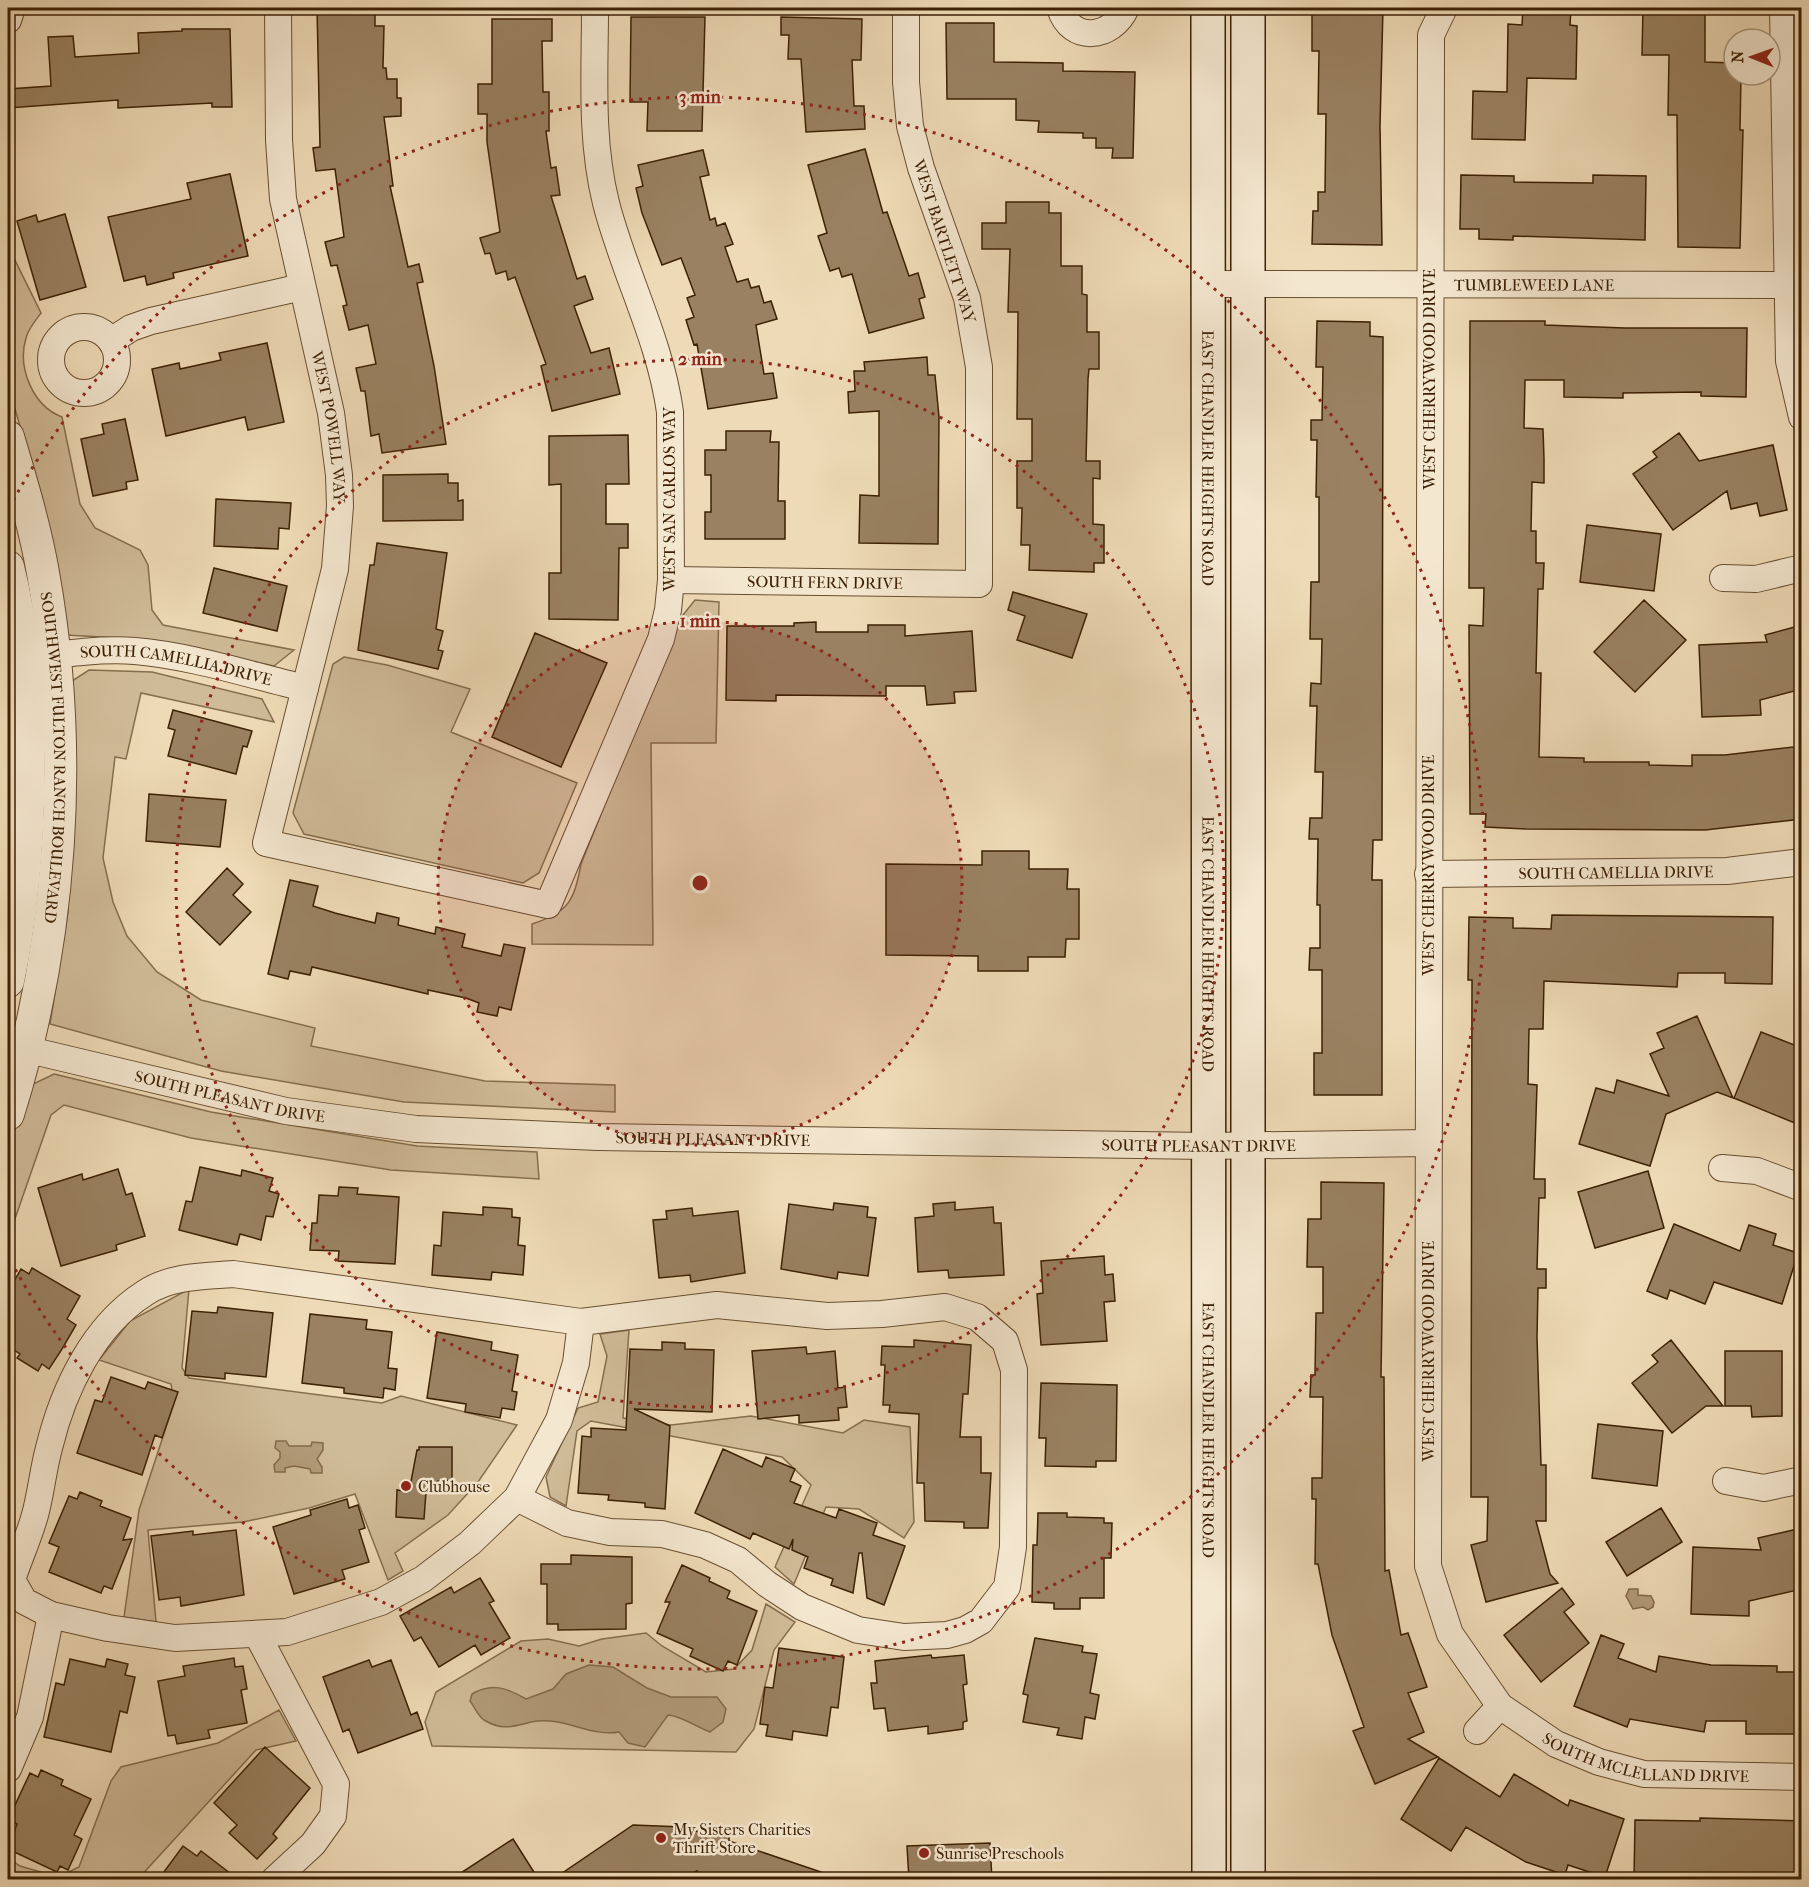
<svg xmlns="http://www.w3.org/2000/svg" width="1809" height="1887" font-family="'IM FELL French Canon',serif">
  <rect width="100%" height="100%" fill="#eedab6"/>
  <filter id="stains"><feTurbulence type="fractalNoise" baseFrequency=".00333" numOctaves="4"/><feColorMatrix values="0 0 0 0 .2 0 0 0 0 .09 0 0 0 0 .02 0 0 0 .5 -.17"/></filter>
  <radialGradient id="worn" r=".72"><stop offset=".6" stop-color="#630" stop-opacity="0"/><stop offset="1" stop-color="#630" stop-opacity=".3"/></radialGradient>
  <path fill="#d0bb98" stroke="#866e4e" stroke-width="1.5" d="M8,246L41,313C36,320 28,329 26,338C17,368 33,406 62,417L80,504L95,528L140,550L148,565L152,610L163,625L294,650L274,666L154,640L66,635L22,433L8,385Z
    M695,600L719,602L716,743H651L653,945L532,944V924C569,912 574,901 581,864L679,620Z
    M344,657L387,665L470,689L451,732L577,783L539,873L523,883L304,834L293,813L333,664Z
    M89,670L152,672L262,699L274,722L141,693L126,759L115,757L103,858L113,902L127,936L157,972L201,1000L315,1028L311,1046L485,1081L615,1085V1112L404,1102L221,1071L50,1024L68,912L73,772L69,683Z
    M8,694L13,699L17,805L8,929Z
    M54,1074L211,1112L417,1146L537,1152L539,1179L391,1170L191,1138L64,1105L51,1115L8,1239V1144L29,1086Z
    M189,1289L182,1368L189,1378L382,1403L401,1396L517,1425L478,1482L448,1515L395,1553L403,1571L388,1580L355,1494L309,1508L243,1522L148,1530L156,1622L124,1617L139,1510L174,1403L171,1384L99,1360L130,1321Z
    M629,1330L623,1418L671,1425L751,1416L843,1433L864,1420L910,1427L914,1522L904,1538L859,1509L826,1507L794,1584L775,1567L811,1485L782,1457L591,1421L577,1431L566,1506L550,1497L546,1477L578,1408L598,1402L607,1356L600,1334Z
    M766,1604L795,1622L774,1650L754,1729L736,1752L432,1746L425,1722L436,1692L521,1641L548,1639L579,1646L602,1639L646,1633L662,1646L706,1672L734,1669L752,1650Z
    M279,1710L296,1741L256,1750L138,1879H8V1858L20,1866L58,1877L79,1867L111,1781L121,1767L218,1743Z"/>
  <path fill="#b29b79" stroke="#836a4a" stroke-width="1.5" d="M276,1441H286L289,1446H311L312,1442L323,1443V1450L317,1459L322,1467V1473H311L310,1469L294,1466L285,1468V1472H275L274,1465L280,1458V1452L275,1448Z
    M1629,1589H1638V1595L1651,1596L1654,1602L1653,1607L1648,1610L1643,1607L1633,1609L1626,1596Z
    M589,1665L613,1667L647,1688L671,1697H717L726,1709L723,1722L710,1732C696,1727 682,1716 668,1715L645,1747L628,1743L619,1732C592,1737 566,1718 537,1721C517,1724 505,1733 484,1720C478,1716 474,1706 470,1701L472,1694C492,1682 507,1688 526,1699L553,1689L566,1674Z"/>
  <path fill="#998161" stroke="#3d2104" stroke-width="1.5" d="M317,8H375V26H384L383,68H386L387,79H397V98H401V116L384,117L393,186H390L408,267L419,264L423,282L417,283L434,366L446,444L382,453L379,434L371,436L365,391H361L356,368L376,364L368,325L349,330L343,306L347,305L337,265L331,266L325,242L344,237L335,169L316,171L313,148L320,147Z
    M1312,8H1383L1380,126L1382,245L1312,244L1313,211H1318V192H1325L1326,114H1318L1319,51H1312Z
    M1523,8H1571L1570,25L1577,26L1576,79L1527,78L1525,140L1472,139L1473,91L1507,92L1508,24L1522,25Z
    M1643,8H1705V62L1734,63V75H1741L1740,130H1743L1740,248L1678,247L1677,115H1668L1669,55H1642Z
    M631,17H705L702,131H647L648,102H630Z
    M781,17L862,19L861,60H852L854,106H864L865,129L806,132L801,59H788L789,35H781Z
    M492,19H552V41H542L543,92H549V131H546L551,168L556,167L560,195L551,196L577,279L585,276L593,299L574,306L591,353L609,348L620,394L552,411L541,366L546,364L515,277L508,280L506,271L496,274L490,253L485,254L480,238L500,232L487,142V114H478V84H492Z
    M946,23H994V62L1063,63V71L1135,72L1133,158H1112L1113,148H1096V138H1083V133L1038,132L1039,121L1016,120V99H947Z
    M182,29H230L232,107H212V103L118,108V100L8,108V89L51,86L48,37L73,36L75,57L139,53L138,33L182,31Z
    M865,149L883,213L887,212L909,276L918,273L925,297L919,299L924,318L869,333L852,274L842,277L839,268L830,271L818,236L827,233L808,165Z
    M703,150L709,175L700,177L710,220L715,218L717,226L725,223L733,244L725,247L737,282L748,279L751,288L759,286L764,303L771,301L777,319L756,325L764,374L773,373L777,398L708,409L697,344L694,345L686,320L694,317L687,298L695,295L681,258L662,265L642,213L636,188L643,186L638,165Z
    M230,174L248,256L173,273L174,278L147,285L145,276L124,281L108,217L191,199L187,183Z
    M1461,175L1514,176V182L1593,183V175L1646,176L1645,240L1513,236V240L1479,239V229H1460Z
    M1006,202H1049V213H1061V266H1082V294L1087,295V332H1099V369H1089L1088,379L1086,461H1100V479L1093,478V524L1104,525V563H1094V572L1029,570L1030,545H1021L1022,508H1017V461H1032V419H1017L1018,312H1008L1010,249H982V223H1006Z
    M65,214L86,287L40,300L17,221L36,215L38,222Z
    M1317,321L1370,322V336L1383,337L1382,840H1373L1372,880H1382V1095H1314V1053H1322V970H1309L1310,948H1320V905H1317L1318,839H1309L1310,818H1322L1323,772H1315L1317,706H1310L1311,683L1321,684L1322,639H1310L1311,582H1319V497H1316L1317,440H1311V420H1322L1323,367H1316Z
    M1470,321H1545V325L1625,328H1747L1746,397L1701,396V392L1623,393V398L1564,397V380H1525L1524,428L1543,429L1544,459V483L1532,482L1531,531H1536V563H1544L1543,589H1538L1536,673H1541L1539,757L1584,758V762H1649V765L1692,766V755H1725L1802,746V819L1705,830L1526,829L1485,827L1486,814H1470L1469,625L1483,626L1484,588H1469Z
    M267,343L284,422L248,430L245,417L166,436L152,369L179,363L180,369L221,360L219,353Z
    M927,357L928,375H935L939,417L938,544L859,543L860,495L879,496V411L849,413L848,392L855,391L854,371H865L864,362Z
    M125,419L138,480L126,482L127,489L93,496L81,439L104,434L102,424Z
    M726,431H771L770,442H779L778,501H785V539H705V512H711V475H705V450H726Z
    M1679,433L1699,461L1773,445L1787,510L1760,516L1757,503L1731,509L1727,491L1673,530L1633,474L1657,457L1653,452Z
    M628,435L629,484H606V524H628V548H619L618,620L549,619V573H561V484L549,485V436Z
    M448,474V483H458V501L463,500V520L383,521V475Z
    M216,499L291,503L289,529L279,528L278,549L214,546Z
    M1587,525L1661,534L1654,591L1580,582Z
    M377,543L447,553L436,629L443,631L438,650L443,651L438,669L358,650L370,565H374Z
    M214,568L287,586L277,631L203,613Z
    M1013,592L1087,614L1072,658L1017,640L1025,616L1008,610Z
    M1644,600L1686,640L1635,692L1594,652Z
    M816,622V632H868V625H905V636L972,631L976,691L954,692L955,703L927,705L925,686H886V696L776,695V701L726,700L727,626H794V623Z
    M1802,625V689L1760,700L1761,715L1702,717L1699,645L1767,642L1765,635Z
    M535,633L607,663L561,767L492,737Z
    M173,710L252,731L247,747L243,746L236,774L168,756L175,730L168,728Z
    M149,794L226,800L220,847L146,841Z
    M982,851H1029V869H1068L1067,889H1079V939H1066L1065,957H1028V971H978V956L886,955V864L982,865Z
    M227,868L243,884L233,895L251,912L220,945L186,912Z
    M290,880L318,886L313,906L335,913L375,923L377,913L399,918L398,925L435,934L436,927L465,934L462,947L501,956L504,944L525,948L511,1010L499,1007L497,1016L477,1012L479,1003L466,998L428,990V994L312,967L310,975L290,971L288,979L268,974Z
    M1552,915L1773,917L1772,984L1725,983V973H1678L1677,987L1544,981L1543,1029H1529L1528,1084L1537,1085L1534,1179H1545V1198H1539L1537,1269H1546V1288H1538L1537,1337L1541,1465H1546V1521H1536L1550,1574L1558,1583L1486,1602L1471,1545L1487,1541L1488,1497H1471L1472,980H1468L1469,917L1513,918V928L1551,929Z
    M1697,1016L1733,1098L1717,1092L1666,1114L1650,1166L1579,1144L1596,1088L1614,1093L1617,1080L1669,1096L1650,1054L1664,1048L1657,1033Z
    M1761,1032L1802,1048V1126L1734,1098Z
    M200,1167L241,1176L242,1170L273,1178L269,1191L279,1194L273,1217L266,1216L261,1240L240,1234L237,1245L179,1230L186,1201L192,1202Z
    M118,1169L126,1195L132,1193L145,1236L116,1245L117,1250L61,1266L38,1188L82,1174L83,1180Z
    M1648,1171L1664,1228L1595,1248L1578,1192Z
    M1321,1182L1384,1183L1381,1377H1384L1385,1571L1389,1570L1401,1635L1408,1633L1427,1687L1408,1693L1424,1732L1408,1739L1438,1757L1375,1784L1353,1731L1364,1727L1332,1635L1318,1564H1315L1316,1499H1312V1478H1322L1323,1397H1310L1311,1375H1315L1316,1313H1323V1267H1307L1308,1219H1321Z
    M339,1187L358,1188L357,1194L399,1197L395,1264L338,1261L339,1251L310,1250L312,1223H317L319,1195L338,1196Z
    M955,1202V1210L993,1207L994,1223H1001L1004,1275L949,1278L948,1270L918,1272L915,1218L934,1216L933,1204Z
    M834,1203L868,1207L867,1217L876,1218L868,1276L838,1272L837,1279L781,1269L789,1204L833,1210Z
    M483,1207L512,1209V1217L520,1218L518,1245L525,1246L523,1275L492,1272L491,1280L432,1275L434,1245L441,1246L443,1212L483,1215Z
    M692,1208L693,1216L738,1211L745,1273L691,1282L690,1275L659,1278L653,1220L667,1219L666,1211Z
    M1674,1224L1740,1251L1749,1225L1776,1234L1773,1245L1798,1253L1782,1304L1714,1282L1705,1304L1670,1290L1667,1299L1647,1291Z
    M1104,1256L1105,1275L1113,1274L1115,1301L1104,1302L1107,1341L1041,1345L1037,1294L1043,1293L1041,1261Z
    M32,1268L80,1296L67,1319L76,1325L62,1349L49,1369L42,1364L38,1371L17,1358L20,1354L8,1346V1292L21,1269L29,1274Z
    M218,1307L273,1313L266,1377L225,1373V1379L185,1375L192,1311L217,1313Z
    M310,1314L367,1320L366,1329L392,1332L388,1368L397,1369L395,1390L384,1388L383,1398L344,1393V1388L302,1383Z
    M437,1332L492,1342L491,1350L518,1355L512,1391L517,1392L514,1410L502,1408L500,1418L465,1412L466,1404L427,1398Z
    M914,1340L971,1345L968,1394H963L960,1437H981V1473H991L988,1528H964V1522L925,1521L924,1483H917L919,1414L889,1412L890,1405H883L885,1365H881L882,1346L914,1347Z
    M1671,1340L1723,1406H1706L1672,1433L1632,1383L1658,1362L1652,1355Z
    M662,1342L685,1343V1349L714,1350L712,1412L634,1409L670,1426L665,1509L645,1507V1503L608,1500L609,1495L578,1493L582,1436L591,1437V1428L626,1430L630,1349L662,1350Z
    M806,1347L807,1354L835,1351L838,1388L845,1387L847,1407L838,1408L839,1420L799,1423V1415L758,1419L752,1351Z
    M1725,1351H1782V1416L1752,1417L1751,1406H1725Z
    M111,1377L145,1389L148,1382L178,1392L162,1438L155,1435L142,1475L77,1453L95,1400L102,1402Z
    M1041,1383L1117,1385L1116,1461H1096V1467L1045,1466L1046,1438H1039Z
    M1598,1424L1663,1431L1657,1486L1592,1478Z
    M419,1447H452V1480L438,1481L426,1492L424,1519L396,1517L397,1490L409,1492L417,1450H419Z
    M723,1449L762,1467L766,1457L795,1469L790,1481L801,1486L794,1503L836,1518L839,1509L877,1523L873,1535L905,1546L884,1605L867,1598L862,1553H859L853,1593L831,1585L833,1579L804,1568L808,1557L792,1550L793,1539L789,1549L753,1533L750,1539L695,1513Z
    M80,1492L102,1501L100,1506L131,1518L123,1540L132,1539L112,1589L104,1586L101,1593L49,1572L59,1547L49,1543L69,1496L77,1499Z
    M347,1499L349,1508L358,1505L365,1528L359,1530L369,1562L342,1570L345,1579L294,1594L273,1527L311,1515L310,1510Z
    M1661,1508L1682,1542L1627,1576L1606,1542Z
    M1038,1513H1067V1517L1104,1518V1523H1112L1111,1558H1104V1598H1080V1609H1054V1603L1032,1602L1033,1545H1037Z
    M1802,1528V1589L1749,1601V1616L1691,1614L1693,1547L1761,1550L1758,1538Z
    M236,1530L244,1595L181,1606L180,1597L159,1600L151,1536L193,1531V1535Z
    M571,1555L632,1557V1603L626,1604V1629L558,1630V1624H547V1584H541V1564H571Z
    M682,1565L710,1578L709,1581L730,1591L727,1598L757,1611L737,1665L728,1661L723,1671L690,1656L693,1649L657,1633L670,1602H665Z
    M480,1578L494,1601L489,1603L510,1638L481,1655L475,1645L439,1667L421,1637L414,1641L400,1616L451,1587L454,1593Z
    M1562,1588L1574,1604L1564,1612L1589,1643L1541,1682L1504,1635Z
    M1601,1635L1624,1644L1618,1658L1656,1672L1659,1656L1711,1665L1777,1666V1672H1802V1734H1746V1721H1706L1704,1732L1630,1719L1627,1727L1574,1706Z
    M1035,1638L1083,1646L1082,1652L1097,1654L1090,1693L1099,1695L1095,1719L1085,1717L1082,1739L1057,1735L1059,1728L1023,1722L1028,1695L1023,1694Z
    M779,1648L844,1657L838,1708L831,1707L827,1736L793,1731L792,1740L766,1736L768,1725L760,1724L765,1687L773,1688Z
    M931,1655L932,1658L964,1655L967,1684L963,1685L967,1721L963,1722V1729L928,1734V1726L888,1731L885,1708L874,1709L871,1683H877L875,1661Z
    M234,1658L235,1667L243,1666L247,1689L241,1690L247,1723L208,1730L210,1738L177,1744L175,1735L168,1736L158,1681L185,1676L183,1666Z
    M70,1659L105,1667L107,1659L128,1664L125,1675L135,1677L127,1713L120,1711L111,1752L44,1737L56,1683L64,1685Z
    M369,1660L372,1667L391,1660L411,1715L417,1712L423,1729L358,1753L349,1729L343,1732L323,1677Z
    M265,1747L310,1788L273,1834L277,1838L257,1859L229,1833L237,1825L214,1803Z
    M1439,1758L1500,1797L1514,1774L1568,1806L1570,1800L1624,1819L1605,1877L1568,1865L1565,1875L1526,1862L1466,1827L1451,1851L1401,1819Z
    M41,1770L63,1780L61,1785L91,1799L74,1835L82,1839L68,1870L60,1866L57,1872L8,1849L17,1824L8,1820L30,1773L38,1777Z
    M1700,1818L1802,1821V1880H1634L1635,1820L1700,1821Z
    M633,1825L683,1827V1831L729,1832V1841L833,1876V1880H696L697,1871L676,1880H552Z
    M513,1839L539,1880H450Z
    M990,1843L992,1880H909L907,1846Z
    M183,1846L197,1856L201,1851L239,1880H158Z"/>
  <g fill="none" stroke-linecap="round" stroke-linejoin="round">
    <defs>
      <g id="minor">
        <path id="s1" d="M278,8L279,140L283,199L331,413L339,475L340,506L335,569L266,843L548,905L661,639L668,610L671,580L670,412C660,339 624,274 606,203C590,139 595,73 595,8"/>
        <path d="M1060,8C1071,44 1112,39 1126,8"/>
        <path id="s2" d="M1444,8L1431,35L1428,1566L1450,1634L1500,1706L1556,1744L1599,1762L1644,1774L1802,1777"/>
        <path d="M1783,8L1789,361L1802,417"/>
        <path d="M8,20L12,8"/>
        <path id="s3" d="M1208,284L1788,285"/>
        <circle cx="84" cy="360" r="33"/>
        <path d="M111,341L131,328L151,321L302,287"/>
        <path d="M1723,578L1756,579L1802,568"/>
        <path id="s4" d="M671,580L979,584V367L967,298L921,168L910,126L906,82V8"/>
        <path id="s5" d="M8,661C50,656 93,648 135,651C193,656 249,675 305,688"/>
        <path id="s6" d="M1428,874L1727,871L1802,862"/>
        <path id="s7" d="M8,1045L286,1111L416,1129L597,1137L1207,1146L1428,1143"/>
        <path d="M1722,1168L1757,1171L1802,1188"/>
        <path d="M1726,1481L1764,1488L1802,1480"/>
        <path d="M517,1498L567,1523L610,1532L662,1534L705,1545L738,1560L767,1584L802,1607L858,1630L904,1637L947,1635L965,1630L981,1621L1007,1587L1013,1547L1014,1370L1005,1341L977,1317L945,1307L882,1314L827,1316L717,1305L581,1322L233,1274C205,1276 170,1276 145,1293C93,1326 63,1390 49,1448C43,1470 41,1493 35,1515C29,1537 19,1558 12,1580L24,1601L51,1615L108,1628L175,1638L287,1632L381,1602L423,1579L470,1543L517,1498L559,1420L576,1363L581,1322"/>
        <path d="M258,1636L336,1784L333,1816L313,1844L274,1880"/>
        <path d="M1477,1731L1500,1706"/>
        <path d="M8,1769L30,1717L51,1615"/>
      </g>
      <g id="tertiary">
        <path id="s8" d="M8,437C21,481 35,527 43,573C75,752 62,941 8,1114"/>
        <path d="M8,567C38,687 33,861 8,981"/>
      </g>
      <g id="secondary">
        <path id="s9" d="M1208,8L1209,1880"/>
        <path d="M1248,1880V8"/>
      </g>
    </defs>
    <use href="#minor" stroke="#694f30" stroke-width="28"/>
    <use href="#tertiary" stroke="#694f30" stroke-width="34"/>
    <use href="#secondary" stroke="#3d2104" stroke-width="36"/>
    <use href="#minor" stroke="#f4e7d0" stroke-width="26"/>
    <use href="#tertiary" stroke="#f4e7d0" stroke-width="32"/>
    <use href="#secondary" stroke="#f4e7d0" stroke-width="33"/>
  </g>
  <circle cx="700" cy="883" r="262" fill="#8f2418" fill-opacity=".12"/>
  <g fill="none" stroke="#8f2418" stroke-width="3" stroke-dasharray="3 6">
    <circle cx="700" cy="883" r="262"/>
    <circle cx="700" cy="883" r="524"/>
    <path d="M9 508A786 786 0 1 1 9 1258"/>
  </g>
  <g fill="#8f2418" stroke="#f4e7d0" stroke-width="2">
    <circle cx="406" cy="1486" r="6"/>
    <circle cx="661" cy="1838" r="6"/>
    <circle cx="924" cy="1853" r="6"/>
  </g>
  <g text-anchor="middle" stroke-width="5" stroke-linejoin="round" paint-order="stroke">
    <g font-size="16" fill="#3d2104" stroke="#f4e7d0">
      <text transform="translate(945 241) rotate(72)" y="6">WEST BARTLETT WAY</text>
      <text dy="6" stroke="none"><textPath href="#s3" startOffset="326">TUMBLEWEED LANE</textPath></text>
      <text transform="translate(1429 379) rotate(-90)" y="6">WEST CHERRYWOOD DRIVE</text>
      <text dy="6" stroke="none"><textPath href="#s1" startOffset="424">WEST POWELL WAY</textPath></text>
      <text dy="6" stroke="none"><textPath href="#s9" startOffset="450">EAST CHANDLER HEIGHTS ROAD</textPath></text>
      <text transform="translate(669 499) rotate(-90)" y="6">WEST SAN CARLOS WAY</text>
      <text dy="6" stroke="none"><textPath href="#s4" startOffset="154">SOUTH FERN DRIVE</textPath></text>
      <text dy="6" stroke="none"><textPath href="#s5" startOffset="170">SOUTH CAMELLIA DRIVE</textPath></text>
      <text dy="6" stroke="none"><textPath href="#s8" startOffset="326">SOUTHWEST FULTON RANCH BOULEVARD</textPath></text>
      <text transform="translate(1428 865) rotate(-90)" y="6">WEST CHERRYWOOD DRIVE</text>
      <text dy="6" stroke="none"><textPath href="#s6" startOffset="188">SOUTH CAMELLIA DRIVE</textPath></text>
      <text dy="6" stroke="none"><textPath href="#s9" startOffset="936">EAST CHANDLER HEIGHTS ROAD</textPath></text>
      <text dy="6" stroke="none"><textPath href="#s7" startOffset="228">SOUTH PLEASANT DRIVE</textPath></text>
      <text dy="6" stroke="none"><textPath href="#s7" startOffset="714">SOUTH PLEASANT DRIVE</textPath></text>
      <text dy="6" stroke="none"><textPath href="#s7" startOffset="1200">SOUTH PLEASANT DRIVE</textPath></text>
      <text transform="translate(1428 1351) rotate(-90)" y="6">WEST CHERRYWOOD DRIVE</text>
      <text dy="6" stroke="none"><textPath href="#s9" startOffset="1422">EAST CHANDLER HEIGHTS ROAD</textPath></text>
      <text dy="6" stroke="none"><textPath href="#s2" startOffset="1880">SOUTH MCLELLAND DRIVE</textPath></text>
    </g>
    <g font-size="16" fill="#3d2104" stroke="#f4e7d0" text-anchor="start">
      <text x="418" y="1492">Clubhouse</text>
      <text x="673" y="1835">My Sisters Charities<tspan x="673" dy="18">Thrift Store</tspan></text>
      <text x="936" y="1859">Sunrise Preschools</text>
    </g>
  </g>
  <circle cx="700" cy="883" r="9" fill="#8f2418" stroke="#f4e7d0" stroke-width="3"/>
  <g font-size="18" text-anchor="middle" font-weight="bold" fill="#8f2418" stroke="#f4e7d0" stroke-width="5" stroke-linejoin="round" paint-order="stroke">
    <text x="700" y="103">3 min</text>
    <text x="700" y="365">2 min</text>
    <text x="700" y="627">1 min</text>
  </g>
  <rect width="1809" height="1887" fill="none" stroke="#eedab6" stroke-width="30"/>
  <rect x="9" y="9" width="1791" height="1869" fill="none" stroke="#3d2104" stroke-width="3"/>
  <rect x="15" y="15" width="1779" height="1857" fill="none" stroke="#3d2104" stroke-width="1.5"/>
  <g transform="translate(1752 57) rotate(271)"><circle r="28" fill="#f4e7d0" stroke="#ab987e" stroke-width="1.5"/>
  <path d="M0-4.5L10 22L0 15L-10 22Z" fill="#8f2418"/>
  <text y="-9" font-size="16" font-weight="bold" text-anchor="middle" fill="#3d2104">N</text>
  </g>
  <rect width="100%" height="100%" filter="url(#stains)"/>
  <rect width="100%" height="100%" fill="url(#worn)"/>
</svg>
